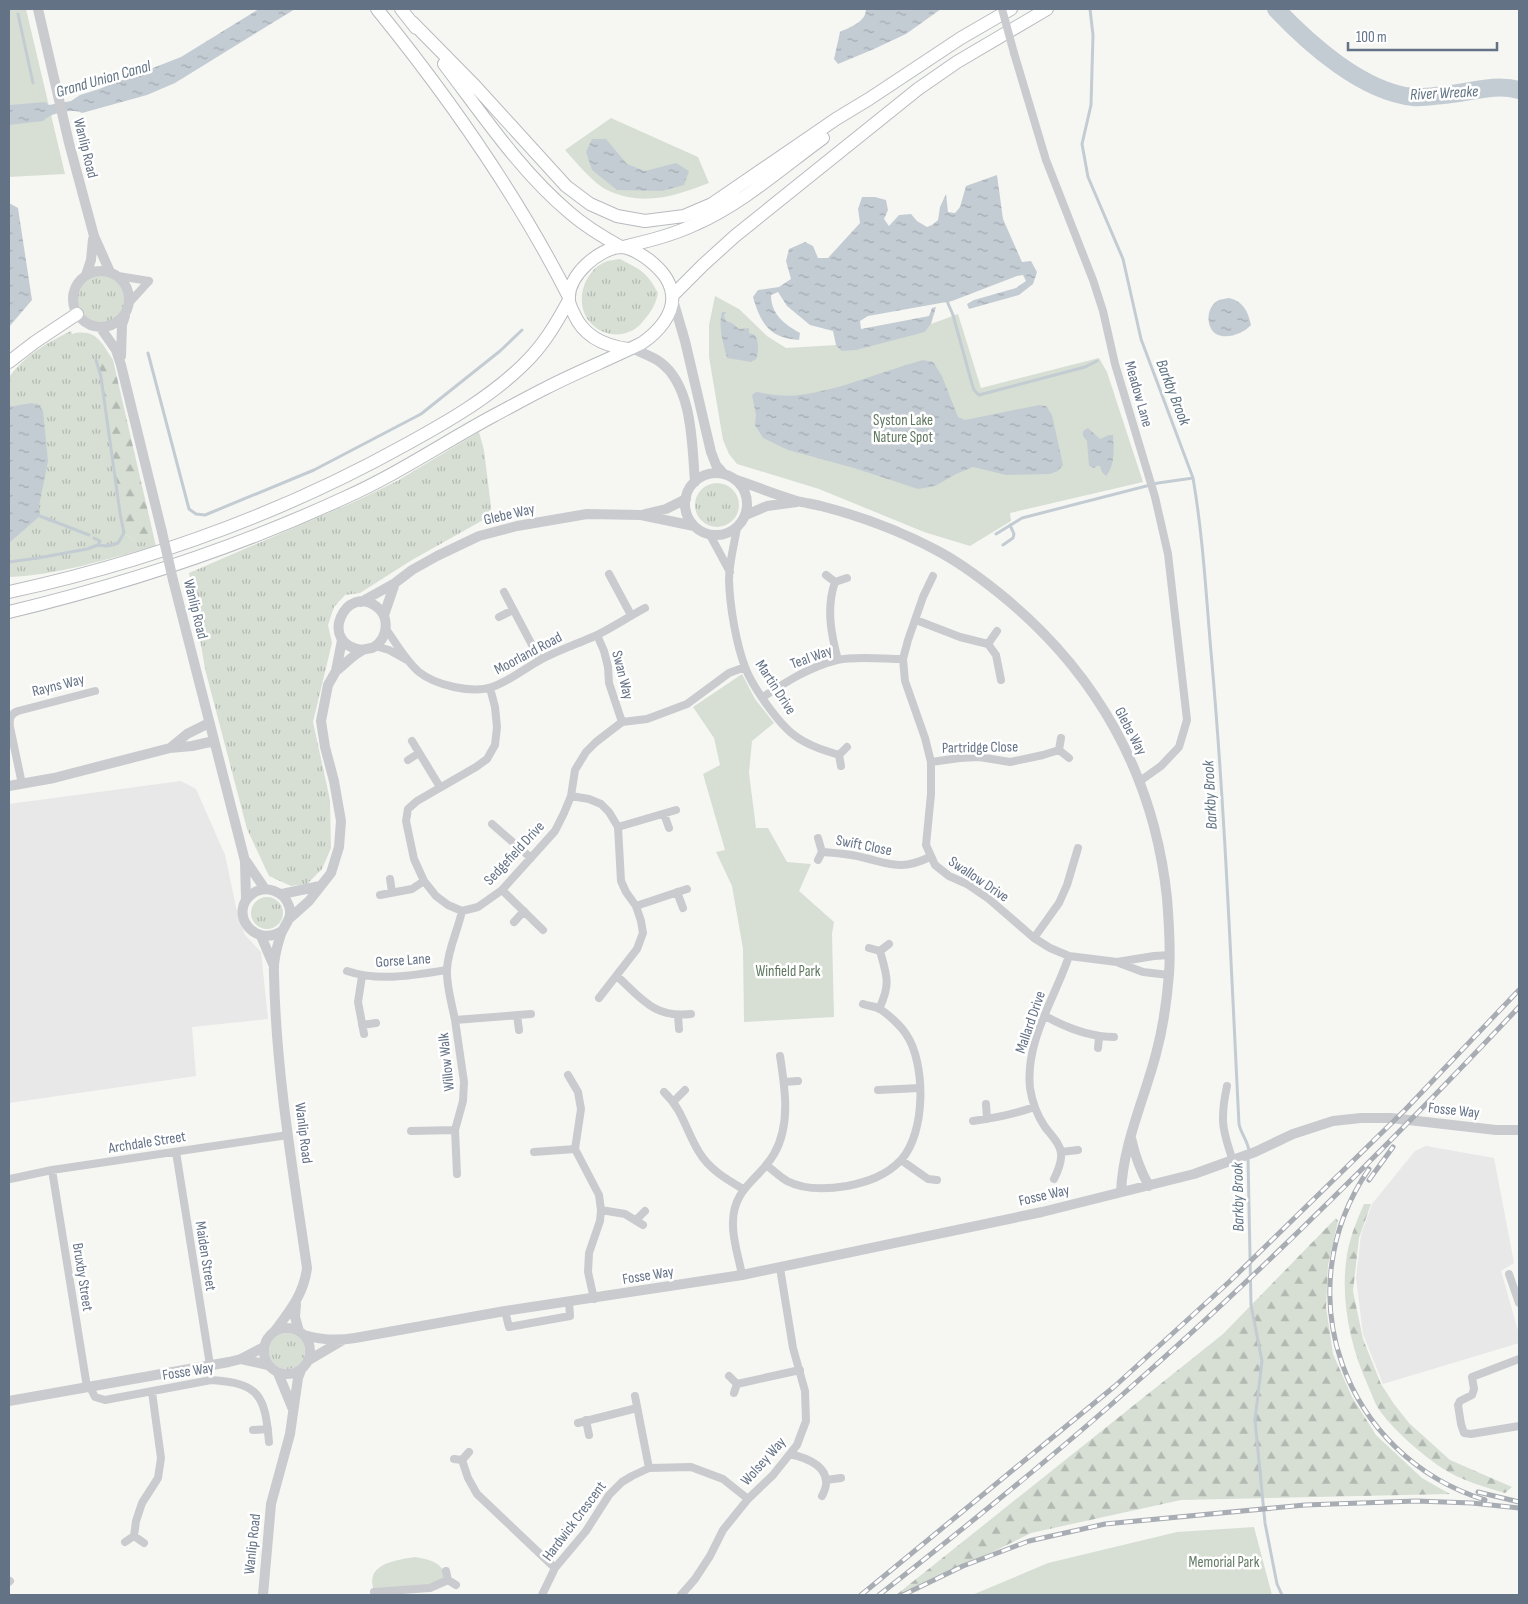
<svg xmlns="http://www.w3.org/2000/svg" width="1528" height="1604" font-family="'Sofia Sans Condensed',sans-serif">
  <defs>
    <pattern id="grass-tufts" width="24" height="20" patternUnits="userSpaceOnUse" patternTransform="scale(1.25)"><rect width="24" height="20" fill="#d7dfd4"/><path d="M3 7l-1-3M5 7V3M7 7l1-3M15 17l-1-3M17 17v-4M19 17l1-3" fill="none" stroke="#b2b9b2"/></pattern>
    <pattern id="forest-firs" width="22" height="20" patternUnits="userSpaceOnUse" patternTransform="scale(1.25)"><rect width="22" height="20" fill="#d7dfd4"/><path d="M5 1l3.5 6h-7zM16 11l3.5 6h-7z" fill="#b2b9b2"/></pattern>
    <pattern id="water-ripples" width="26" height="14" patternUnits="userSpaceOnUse" patternTransform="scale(1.25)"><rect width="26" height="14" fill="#c4ccd3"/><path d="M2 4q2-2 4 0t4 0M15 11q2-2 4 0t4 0" fill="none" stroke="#a3aab1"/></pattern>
  </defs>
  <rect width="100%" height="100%" fill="#f6f7f3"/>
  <path fill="#e7e8e7" d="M181,781L196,789L225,855L236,907L245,935L261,952L268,1019L192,1027L196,1076L9,1103V804Z
    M1426,1146L1494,1158L1514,1263L1501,1271L1519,1334V1343L1383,1384L1363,1334L1356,1278L1361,1235L1372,1204L1415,1151Z"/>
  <path fill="url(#grass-tufts)" d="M620,259C641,270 647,272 658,293C656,304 651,312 644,320C631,339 603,339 589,321C574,302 584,271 605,262C609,260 616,260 620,259Z
    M73 299a28 28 0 1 1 56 0a28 28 0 1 1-56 0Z
    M71,331L72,334C96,328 101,342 113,360H96L101,377L120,513L124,533L135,542H155L156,546C107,559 59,575 9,577V377C24,356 48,342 71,331Z
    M479,432L484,450L492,515L412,560L360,593L345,595L334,607L328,625L332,643L313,722L330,800L331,848L322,869L307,884L291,886L269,876L247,829L205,669L189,573L356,501L397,481Z
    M695 505a22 22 0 1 1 44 0a22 22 0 1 1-44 0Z
    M251 913a16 16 0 1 1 32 0a16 16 0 1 1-32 0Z
    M269 1351a18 18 0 1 1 36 0a18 18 0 1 1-36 0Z"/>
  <path fill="url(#forest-firs)" d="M96,360H113L155,542H135L124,533L120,513L101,377Z
    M1364,1204H1371L1359,1238L1353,1291L1363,1339L1381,1384L1394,1404L1409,1423L1450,1460L1512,1487L1505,1493C1484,1487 1460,1480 1442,1468C1421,1454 1392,1429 1378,1408C1374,1402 1372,1394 1369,1388C1351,1349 1341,1304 1346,1262C1348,1242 1356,1222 1364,1204Z
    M1336,1218L1338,1221L1328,1265L1326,1307L1333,1354L1352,1397L1376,1435L1422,1478L1450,1494L1181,1500L1031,1533L905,1595H896L1223,1334Z"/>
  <path fill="#d7dfd4" d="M9,9H26L65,174L9,177Z
    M611,118L698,157L709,183C675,196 643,207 607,190C594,184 575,161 565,150Z
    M715,296L739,309L767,336L786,348L836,345L841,351L925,332L931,324L958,314L981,388L1099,358L1107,372L1143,482L1010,513L1011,521L970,546L924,532L819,489L737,464L729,454L723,440L709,357V325Z
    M742,674L755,699L774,723L752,741L749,773L756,828H768L787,862L811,864L799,891L834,922L832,934L834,1017L744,1022L743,949L732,886L716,852L725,850L703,774L720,765L714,738L693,707Z
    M1254,1527L1272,1595H972L1048,1563L1177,1532Z
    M415,1557C433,1560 442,1563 448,1580L439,1585L374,1592C373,1587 371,1581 373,1576C377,1562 403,1559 415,1557Z"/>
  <path fill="url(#water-ripples)" d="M259,9H295L175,83L147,95L82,113C73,108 50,113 43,121L9,125V105L45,102L49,105L71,101L80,95L99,89L181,57Z
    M866,9H941L906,34L874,49L838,64L834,59L840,32C850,27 866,22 866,9Z
    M592,139H606L627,164L645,171L676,163L689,171L684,185L662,191L617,190L592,170L586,152Z
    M997,175L1003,219L1022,262L1031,261L1037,272L1033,284L1019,295L969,309L967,304L974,300L1016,288L1026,281L1023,275L1017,276L952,301L868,316L860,321L861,329L929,316L932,308L936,307L931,324L925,332L856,350L841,351L836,345L833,331L810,325L787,306L778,292L771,295C771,314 784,324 800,333L799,340C769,338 761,324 753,297L758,290L779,287L791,279L786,261L789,249L805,242L813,246L818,258H828L860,223L858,209L862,197H875L886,200L888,210L884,219L889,226L899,215L911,214L917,221L927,227L932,225L938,220L940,207L946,194L948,212L955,213L960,207L966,186Z
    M9,203L18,208L32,300L9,327Z
    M1229,298C1243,301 1248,311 1251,325C1244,333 1229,339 1218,335C1205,329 1206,308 1217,301C1220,299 1225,299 1229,298Z
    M722,312H726L724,316L726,321L732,323L739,329L749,328V333L755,335C759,343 759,351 756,359L751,362L727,358C723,342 718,327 722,312Z
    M923,360L933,362L942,376L958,417L965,420L1039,405L1046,406L1052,415L1063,465L1058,471L1050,474L1006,475L973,467L956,474L935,486L918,489L854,468L788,450L763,438L755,425L756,415L752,395L756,392C770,394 785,397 799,395C841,390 882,371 923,360Z
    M31,403L39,405L43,411L48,461L39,506L40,516L9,543V407Z
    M1088,428L1100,439L1109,435H1113C1114,448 1115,466 1106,476L1102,472L1100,466H1097L1094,468L1089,466L1087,441L1083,436V431Z"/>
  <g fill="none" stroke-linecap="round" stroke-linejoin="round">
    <path stroke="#c4ccd3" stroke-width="3" d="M1090,9L1093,35L1091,105L1082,144L1088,177L1123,259L1141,339L1193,478C1203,536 1206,594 1211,652C1225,809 1231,966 1239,1124C1241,1134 1248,1141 1249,1151
      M18,14L33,83
      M947,301L953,315L972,384L974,390L979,395L1085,367L1097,361
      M148,353L189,509L196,514L205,515L314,470L421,414L500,351L522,330
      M40,516L89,535
      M996,534L1022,518L1158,483L1193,478
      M94,538L100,541L98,545
      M1003,545L1013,538L1014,534L1010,525
      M9,562L38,558L87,549L98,545L107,546L118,543L124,533L120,513L101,377L96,360
      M1248,1157L1251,1305L1262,1361L1255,1420L1265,1523L1277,1584L1282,1595"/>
    <path stroke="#c4ccd3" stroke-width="18" d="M1276,9C1309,44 1363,92 1413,97C1422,98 1434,96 1443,95C1469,93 1494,83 1519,90"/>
    <defs>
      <path id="trunk" d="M377,9C450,99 516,193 569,297
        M401,9L416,28
        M412,22L475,86L566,186L590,204L617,216L645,221L684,216L712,204L836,119L869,99L961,38L1011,9
        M444,64C483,115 520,171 570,213C585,226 603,237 621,247
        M623,247C648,241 673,235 696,224C742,204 783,167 823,138
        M672,296L703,265L735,236L918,89L957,62L1047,9
        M9,362L35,342L77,314
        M9,592C147,562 281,514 405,445C447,422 489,398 523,365C543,346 556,324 569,300
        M9,612C125,584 236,548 344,498C396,475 443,443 493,416C510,407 528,397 546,388C577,372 610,359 642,343C657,333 675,314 672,294C670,279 660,269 649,260C642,255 630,247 621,247C599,248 567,276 569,300C569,304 572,310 574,314C584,337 605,346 628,349"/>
    </defs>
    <use href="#trunk" stroke="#b8bbbf" stroke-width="14"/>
    <path stroke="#c9cbcf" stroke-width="8" d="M1014,53L1046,160L1093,280L1103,311L1115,364L1155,497L1168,554L1187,720L1179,747L1161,766L1140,781
      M118,276L149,281
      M129,303L149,281
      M737,528C734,545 729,563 729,581C730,607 736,643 745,667C752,686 778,723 794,735C807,745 823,750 839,755
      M710,535L730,572
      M609,574L631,615
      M826,575L835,582L847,578
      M933,576L923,597L908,640L903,659L905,681L925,738L931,762V794L926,845L935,865L949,876L967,884L989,899L1034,938L1050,948L1069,956L1117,962L1154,956L1170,955
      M835,582C826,608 831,634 838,660
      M504,592L540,660
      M499,617L513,610
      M916,620L960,637L988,644L996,655L1001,680
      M386,629C396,643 406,661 419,672C435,685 472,694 492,687C510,681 525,668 542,659C559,650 577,644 595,636C612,628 628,617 645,608
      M597,635L604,651L608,667L609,683L622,722
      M988,644L997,631
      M375,646L389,650L407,660
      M490,688L495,707L497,727L495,745L487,759L476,767L417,801L408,809L406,821L414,859L424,881L436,896L448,905L462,911L478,907L502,890L555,831L564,813L571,796L575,770L586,752L596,742L622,722L647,719L687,704L729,673L745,667
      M763,697C786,682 809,667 837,660C856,656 883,659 903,659
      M1061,738L1059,750L1069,758
      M412,741L440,787
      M408,760L419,753
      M931,762L960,758L979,757L1010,762L1043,755L1059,750
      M841,766L839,755L847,747
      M22,784L10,727C9,719 10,714 18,711L95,691
      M571,796L589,799L601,804L609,812L618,827L621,881L626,892L636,906L641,921L643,933L637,949L599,998
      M664,814L669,828
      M492,824L531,858
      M618,827L676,810
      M822,852C837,853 852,854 865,858C894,865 902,870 930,857
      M818,860L822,852L818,838
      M390,879L392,892
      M502,890L543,930
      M677,892L683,908
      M380,895L412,889L424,881
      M636,906L687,889
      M462,911C458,930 448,949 447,969C446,985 452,1004 455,1020L531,1014
      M514,922L524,911
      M1034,938L1059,903L1067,885L1078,848
      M869,948L880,951L889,944
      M1119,963L1143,972L1169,975
      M347,971C379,982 414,975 447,970
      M362,976L358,1002L364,1034
      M617,976C642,999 654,1018 691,1014
      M879,1009C891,984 887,976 880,951
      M517,1015L519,1030
      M678,1016L679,1029
      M1045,1016C1067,1028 1089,1037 1114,1037
      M455,1020L464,1082L463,1101L455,1130L457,1174
      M362,1025L376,1023
      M1098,1048L1099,1037
      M568,1075L578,1092L581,1109L575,1149L599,1195L601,1210L600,1221L589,1253L588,1272L594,1299
      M784,1082L798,1081
      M1227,1086C1220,1119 1222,1129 1233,1161
      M878,1090L920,1088
      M664,1092C683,1110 686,1131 699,1152C709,1169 726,1179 743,1189
      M674,1101L685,1090
      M986,1104L987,1119
      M973,1121C995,1118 1013,1115 1034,1107
      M411,1131L455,1130
      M176,1152L210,1365
      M534,1152L575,1149
      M1061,1152L1078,1150
      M901,1160L928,1179L937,1180
      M766,1165C773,1170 780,1177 787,1181C804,1190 829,1189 847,1186C867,1182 886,1176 901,1160C926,1133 926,1063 906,1034C901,1026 886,1012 878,1008C873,1006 868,1006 863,1004
      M52,1170L87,1387
      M10,1179L52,1170L288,1135
      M1054,1179C1058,1171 1062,1161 1061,1153C1060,1143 1051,1135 1045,1127C1037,1115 1032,1102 1030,1088C1025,1041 1055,998 1069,956
      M601,1210L625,1214L643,1225
      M636,1220L645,1211
      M1509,1274L1519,1303
      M742,1275C739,1258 732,1239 733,1222C733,1188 760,1179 774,1154C791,1125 785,1088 780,1056
      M505,1311L509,1327L570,1316L569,1302
      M1519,1359L1472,1377L1474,1389L1472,1395L1460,1401L1458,1405L1461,1424L1464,1433L1471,1434L1519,1426
      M729,1376L737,1384L734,1393
      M737,1384L800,1370
      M90,1387L95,1397L105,1400L211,1380C260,1383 265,1396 269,1442
      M635,1396L649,1468
      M586,1420L589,1435
      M578,1423L637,1408
      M253,1430L268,1429
      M790,1454C803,1457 825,1464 826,1481C827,1486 824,1492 822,1496
      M454,1459L462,1460L469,1452
      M462,1460L468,1478L477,1494L555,1568
      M826,1480L841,1478
      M125,1542L134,1536
      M144,1543L134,1536L136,1521L142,1503L158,1478L161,1458L152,1392
      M446,1571L448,1580L456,1585
      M9,1582L10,1581
      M374,1592L430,1588L448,1580
      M542,1595L555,1568L586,1531L609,1495L622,1482L632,1476L649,1468L691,1467L723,1479L748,1499
      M681,1595L695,1579L710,1556L723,1530L748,1499L773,1475L797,1445L806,1421L805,1391L793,1348L780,1268"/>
    <path stroke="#c9cbcf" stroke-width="10" d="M38,9L69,143L94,236L110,272
      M73 299a28 28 0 1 1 56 0a28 28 0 1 1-56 0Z
      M86,275L91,260L93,239
      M673,300L685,341L711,452L716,465L724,474
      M100,327L116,350L121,365L162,532
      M632,348C641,353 652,356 660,362C693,386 692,445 695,482
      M121,356L122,325L125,316
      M685 504a31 31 0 1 1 62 0a31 31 0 1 1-62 0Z
      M734,479C755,486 776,495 797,501C805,503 813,504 821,506C860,516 900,531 936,550C959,562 979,577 999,593C1096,671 1154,774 1167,898C1169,923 1171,949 1169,974C1167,1000 1163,1028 1156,1054C1144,1100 1123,1144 1121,1192
      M645,514L666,509L686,499
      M746,515L767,506L797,502
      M173,580L245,861L246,900
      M361,602L395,583L412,570L437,556L479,536L517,526L587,514L641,515L694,526
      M384,615L395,583
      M336,671C344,665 354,654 363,650C367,648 371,649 374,647C388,638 390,617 377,607C346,582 316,645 363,650
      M170,748L187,734L209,723
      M9,786L54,778L170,748L192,746L214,741
      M246,861L265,889
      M282,894L320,886
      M290,918L309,901L331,873L339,847L341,821L334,781L325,747L321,721L328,685L336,671L342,640
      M261,936L273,964
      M1131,1138C1135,1156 1140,1170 1149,1186
      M296,1304L295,1317L299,1331
      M264 1351a23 23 0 1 1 46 0a23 23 0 1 1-46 0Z
      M274,1332C289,1312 304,1294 307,1268C293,1171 276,1073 274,974C273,961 277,946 281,934C285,923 293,919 289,906C284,891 265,884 252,894C228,912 254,949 282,931
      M304,1335C321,1340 337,1341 355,1338L505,1311L742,1275L1042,1212L1194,1174L1255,1152L1293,1134L1333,1121L1361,1118H1391L1496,1130H1519
      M241,1359L268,1365
      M309,1360L343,1340
      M278,1373L292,1407
      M9,1401L229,1362L241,1359L264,1347
      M263,1595L271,1504L290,1434L298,1378L301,1370"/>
    <use href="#trunk" stroke="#fff" stroke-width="12"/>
    <defs>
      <path id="rail" d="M1369,1169C1284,1292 1344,1456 1485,1500
        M1369,1180L1393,1147
        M1478,1492L1519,1502
        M861,1595L1115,1386L1229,1282L1404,1111L1519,990
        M879,1595C962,1530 1043,1465 1122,1395C1261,1273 1392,1142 1519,1007
        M903,1595L963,1566L1029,1541L1105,1524L1305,1505L1416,1501L1472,1503L1519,1508"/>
    </defs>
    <use href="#rail" stroke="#a8acb3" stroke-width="5"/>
    <use href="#rail" stroke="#fff" stroke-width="3" stroke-dasharray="9" stroke-linecap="butt"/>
    <path stroke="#c9cbcf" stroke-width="8" d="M1002,9L1014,53"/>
    <path stroke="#c9cbcf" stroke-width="10" d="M162,532L173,580"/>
  </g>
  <g text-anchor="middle" stroke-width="5" stroke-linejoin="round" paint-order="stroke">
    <g font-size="15" fill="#647286" stroke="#fff">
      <text transform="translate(86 148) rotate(76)" y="5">Wanlip Road</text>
      <text transform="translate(1139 394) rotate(74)" y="5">Meadow Lane</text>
      <text transform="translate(509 514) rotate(-13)" y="5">Glebe Way</text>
      <text transform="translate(196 609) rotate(76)" y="5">Wanlip Road</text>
      <text transform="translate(528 653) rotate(-28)" y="5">Moorland Road</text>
      <text transform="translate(811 657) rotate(-20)" y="5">Teal Way</text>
      <text transform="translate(623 675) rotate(76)" y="5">Swan Way</text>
      <text transform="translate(58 685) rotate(-14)" y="5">Rayns Way</text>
      <text transform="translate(776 687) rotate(57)" y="5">Martin Drive</text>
      <text transform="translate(1131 731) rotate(62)" y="5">Glebe Way</text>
      <text transform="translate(980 747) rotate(-1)" y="5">Partridge Close</text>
      <text transform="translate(864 845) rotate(11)" y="5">Swift Close</text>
      <text transform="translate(514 853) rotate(-47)" y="5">Sedgefield Drive</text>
      <text transform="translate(979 879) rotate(34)" y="5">Swallow Drive</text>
      <text transform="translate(403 960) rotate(-4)" y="5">Gorse Lane</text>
      <text transform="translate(1030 1022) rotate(-71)" y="5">Mallard Drive</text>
      <text transform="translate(446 1062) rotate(-96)" y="5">Willow Walk</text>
      <text transform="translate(1454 1110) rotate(6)" y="5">Fosse Way</text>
      <text transform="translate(304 1133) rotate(83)" y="5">Wanlip Road</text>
      <text transform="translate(147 1142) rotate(-9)" y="5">Archdale Street</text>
      <text transform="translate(1044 1195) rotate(-13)" y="5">Fosse Way</text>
      <text transform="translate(206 1256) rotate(81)" y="5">Maiden Street</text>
      <text transform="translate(648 1275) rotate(-9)" y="5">Fosse Way</text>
      <text transform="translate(83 1277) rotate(81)" y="5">Bruxby Street</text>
      <text transform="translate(188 1371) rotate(-9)" y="5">Fosse Way</text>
      <text transform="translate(763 1461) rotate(-48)" y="5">Wolsey Way</text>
      <text transform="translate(574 1521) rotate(-53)" y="5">Hardwick Crescent</text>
      <text transform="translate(252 1544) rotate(-84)" y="5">Wanlip Road</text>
    </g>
    <g font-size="15" fill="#617860" stroke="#fff">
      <text x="903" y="425">Syston Lake<tspan x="903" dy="17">Nature Spot</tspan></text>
      <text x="788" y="976">Winfield Park</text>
      <text x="1224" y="1567">Memorial Park</text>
    </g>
    <g font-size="16" font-style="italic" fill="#607483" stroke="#fff">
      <text transform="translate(103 78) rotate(-16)" y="6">Grand Union Canal</text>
      <text transform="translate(1444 92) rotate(-3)" y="6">River Wreake</text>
      <text transform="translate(1174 392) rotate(69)" y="6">Barkby Brook</text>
      <text transform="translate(1209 795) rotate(-93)" y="6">Barkby Brook</text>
      <text transform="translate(1237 1197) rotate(-91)" y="6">Barkby Brook</text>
    </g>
  </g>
  <rect width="1528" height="1604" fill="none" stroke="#647286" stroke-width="20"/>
  <path d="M1348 42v8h149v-8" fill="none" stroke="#647286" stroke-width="2.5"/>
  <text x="1356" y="42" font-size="15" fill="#647286" stroke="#ffffff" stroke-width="4" paint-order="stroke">100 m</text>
</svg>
